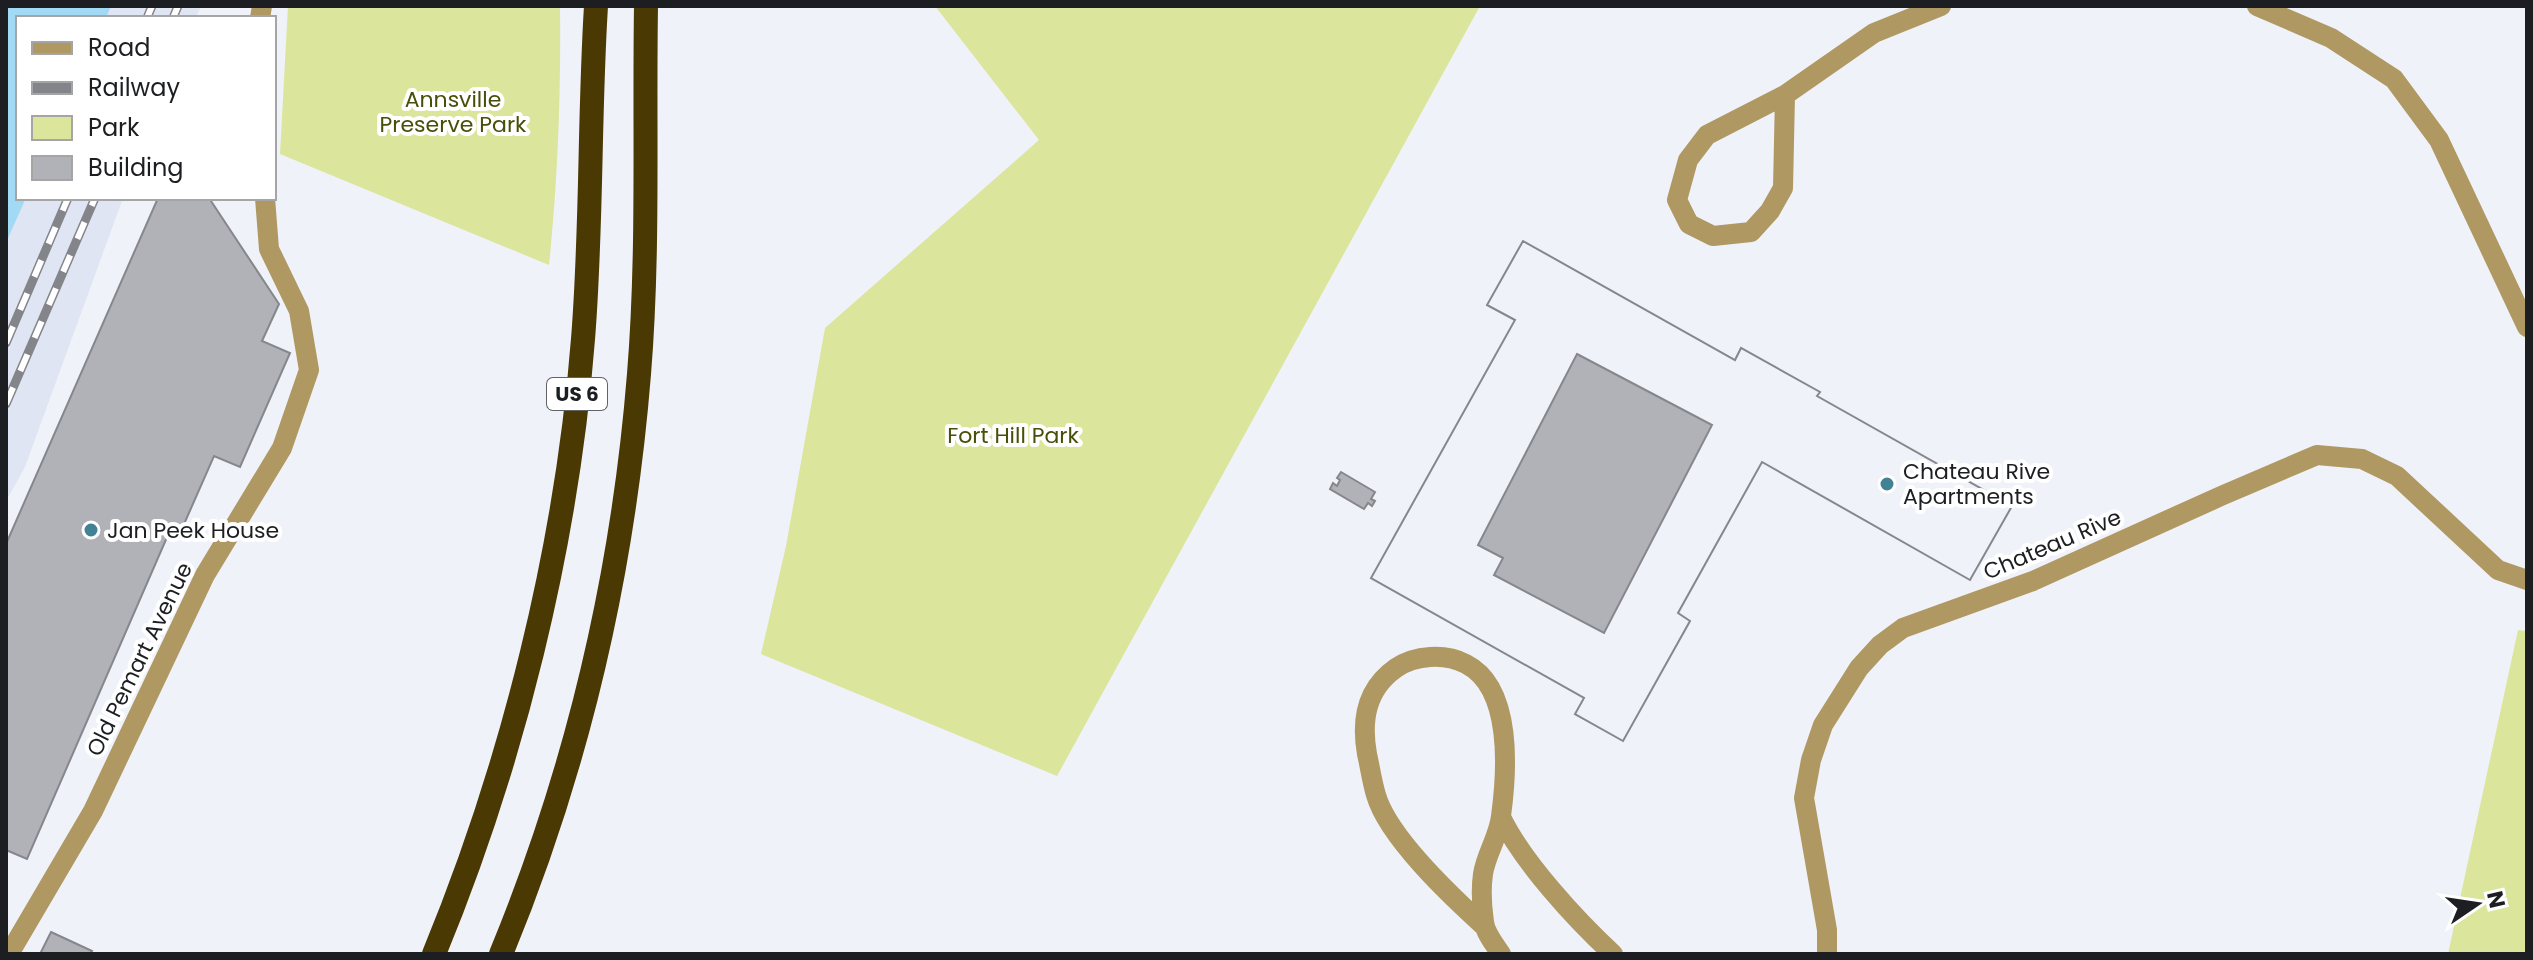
<svg xmlns="http://www.w3.org/2000/svg" width="2533" height="960" font-family="Poppins,sans-serif">
  <rect width="100%" height="100%" fill="#eff2f9"/>
  <path fill="#e0e5f3" d="M111,6H201L196,18H106Z
    M26,198H123L25,467L6,501V243Z"/>
  <path fill="#dbe59b" d="M288,6H560C561,93 558,178 549,265L280,154Z
    M935,6H1480L1057,776L761,654L786,546L825,328L1039,140Z
    M2518,630L2527,631V954H2448Z"/>
  <path fill="#a2daf6" d="M6,6H111L106,18H18V198H26L6,243Z"/>
  <path fill="#b1b1b8" stroke="#86868d" stroke-width="2" fill-rule="evenodd" d="M158,198H209L279,304L262,341L290,353L240,467L214,456L181,531L171,528L27,859L6,850V544Z
    M1523,241L1735,360L1741,348L1820,392L1817,396L2012,506L1970,580L1762,462L1678,613L1690,621L1623,741L1575,714L1584,698L1371,578L1515,320L1487,305ZM1577,354L1712,425L1604,633L1494,575L1503,558L1478,545Z
    M1523,241L1735,360L1741,348L1820,392L1817,396L2012,506L1970,580L1762,462L1678,613L1690,621L1623,741L1575,714L1584,698L1371,578L1515,320L1487,305Z
    M1341,472L1375,492L1371,499L1375,501L1372,506L1368,503L1364,509L1330,489L1333,483L1337,486L1340,480L1337,478Z
    M51,932L92,951L90,954H40Z"/>
  <g fill="none" stroke-linecap="round" stroke-linejoin="round">
    <path stroke="#af9861" stroke-width="20" d="M2257,6L2331,38L2394,79L2439,140L2527,327
      M260,18L262,6
      M1785,95L1783,188L1770,211L1751,232L1713,236L1689,224L1677,200L1688,160L1707,135Z
      M1785,95L1874,33L1941,6
      M1501,817C1522,861 1576,920 1613,954
      M1484,926C1451,896 1388,837 1376,795C1372,782 1370,767 1367,754C1361,720 1366,689 1396,668C1415,655 1445,653 1466,664C1513,688 1507,772 1501,816C1499,836 1486,854 1483,874C1481,888 1482,908 1484,922C1485,933 1495,945 1501,954
      M9,954L93,811L205,575L282,448L309,370L299,311L269,249L265,198
      M1827,954V930L1804,798L1811,760L1823,725L1859,668L1880,645L1903,628L2033,581L2221,496L2317,455L2362,459L2397,476L2498,570L2527,580"/>
    <path stroke="#4b3903" stroke-width="24" d="M434,954C513,763 567,545 583,339C592,228 589,117 596,6
      M501,954C577,770 623,573 639,374C649,252 644,128 646,6"/>
    <defs>
      <path id="rail" d="M147,18L152,6
        M173,18L178,6
        M6,343L68,198
        M6,404L95,198"/>
    </defs>
    <use href="#rail" stroke="#83858a" stroke-width="9"/>
    <use href="#rail" stroke="#fff" stroke-width="6" stroke-dasharray="18" stroke-linecap="butt"/>
  </g>
  <g fill="#418395" stroke="#fff" stroke-width="3">
    <circle cx="1887" cy="484" r="8"/>
    <circle cx="91" cy="530" r="8"/>
  </g>
  <g text-anchor="middle" stroke-width="8" stroke-linejoin="round" paint-order="stroke">
    <rect fill="#fff" stroke="#616264" stroke-width="2" x="547" y="378" width="60" height="32" rx="6"/>
    <g font-size="20" font-weight="bold" fill="#1d1e21">
      <text x="577" y="401">US 6</text>
    </g>
    <g font-size="22" fill="#494f09" stroke="#fff">
      <text x="453" y="107">Annsville<tspan x="453" dy="25">Preserve Park</tspan></text>
      <text x="1013" y="443">Fort Hill Park</text>
    </g>
    <g font-size="22" fill="#1d1e21" stroke="#fff" text-anchor="start">
      <text x="1903" y="479">Chateau Rive<tspan x="1903" dy="25">Apartments</tspan></text>
      <text x="107" y="538">Jan Peek House</text>
    </g>
    <g font-size="22" fill="#1d1e21" stroke="#fff">
      <text transform="translate(2052 544) rotate(-23)" y="8">Chateau Rive</text>
      <text transform="translate(139 659) rotate(-64)" y="8">Old Pemart Avenue</text>
    </g>
  </g>
  <rect width="2533" height="960" fill="none" stroke="#1d1e21" stroke-width="16"/>
  <rect x="16" y="16" width="260" height="184" fill="#ffffff" stroke="#a5a5a6" stroke-width="2"/>
  <rect x="32" y="42" width="40" height="12" fill="#af9861" stroke="#a5a5a6" stroke-width="2"/>
  <text x="88" y="56" font-size="24" fill="#1d1e21">Road</text>
  <rect x="32" y="82" width="40" height="12" fill="#83858a" stroke="#a5a5a6" stroke-width="2"/>
  <text x="88" y="96" font-size="24" fill="#1d1e21">Railway</text>
  <rect x="32" y="116" width="40" height="24" fill="#dbe59b" stroke="#a5a5a6" stroke-width="2"/>
  <text x="88" y="136" font-size="24" fill="#1d1e21">Park</text>
  <rect x="32" y="156" width="40" height="24" fill="#b1b1b8" stroke="#a5a5a6" stroke-width="2"/>
  <text x="88" y="176" font-size="24" fill="#1d1e21">Building</text>
  <g transform="translate(2477 904) rotate(77)" stroke="#ffffff" stroke-width="6" paint-order="stroke">
  <path d="M0-6L14 30L0 20L-14 30Z" fill="#1d1e21"/>
  <text y="-12" font-size="22" font-weight="bold" text-anchor="middle" fill="#1d1e21">N</text>
  </g>
</svg>
